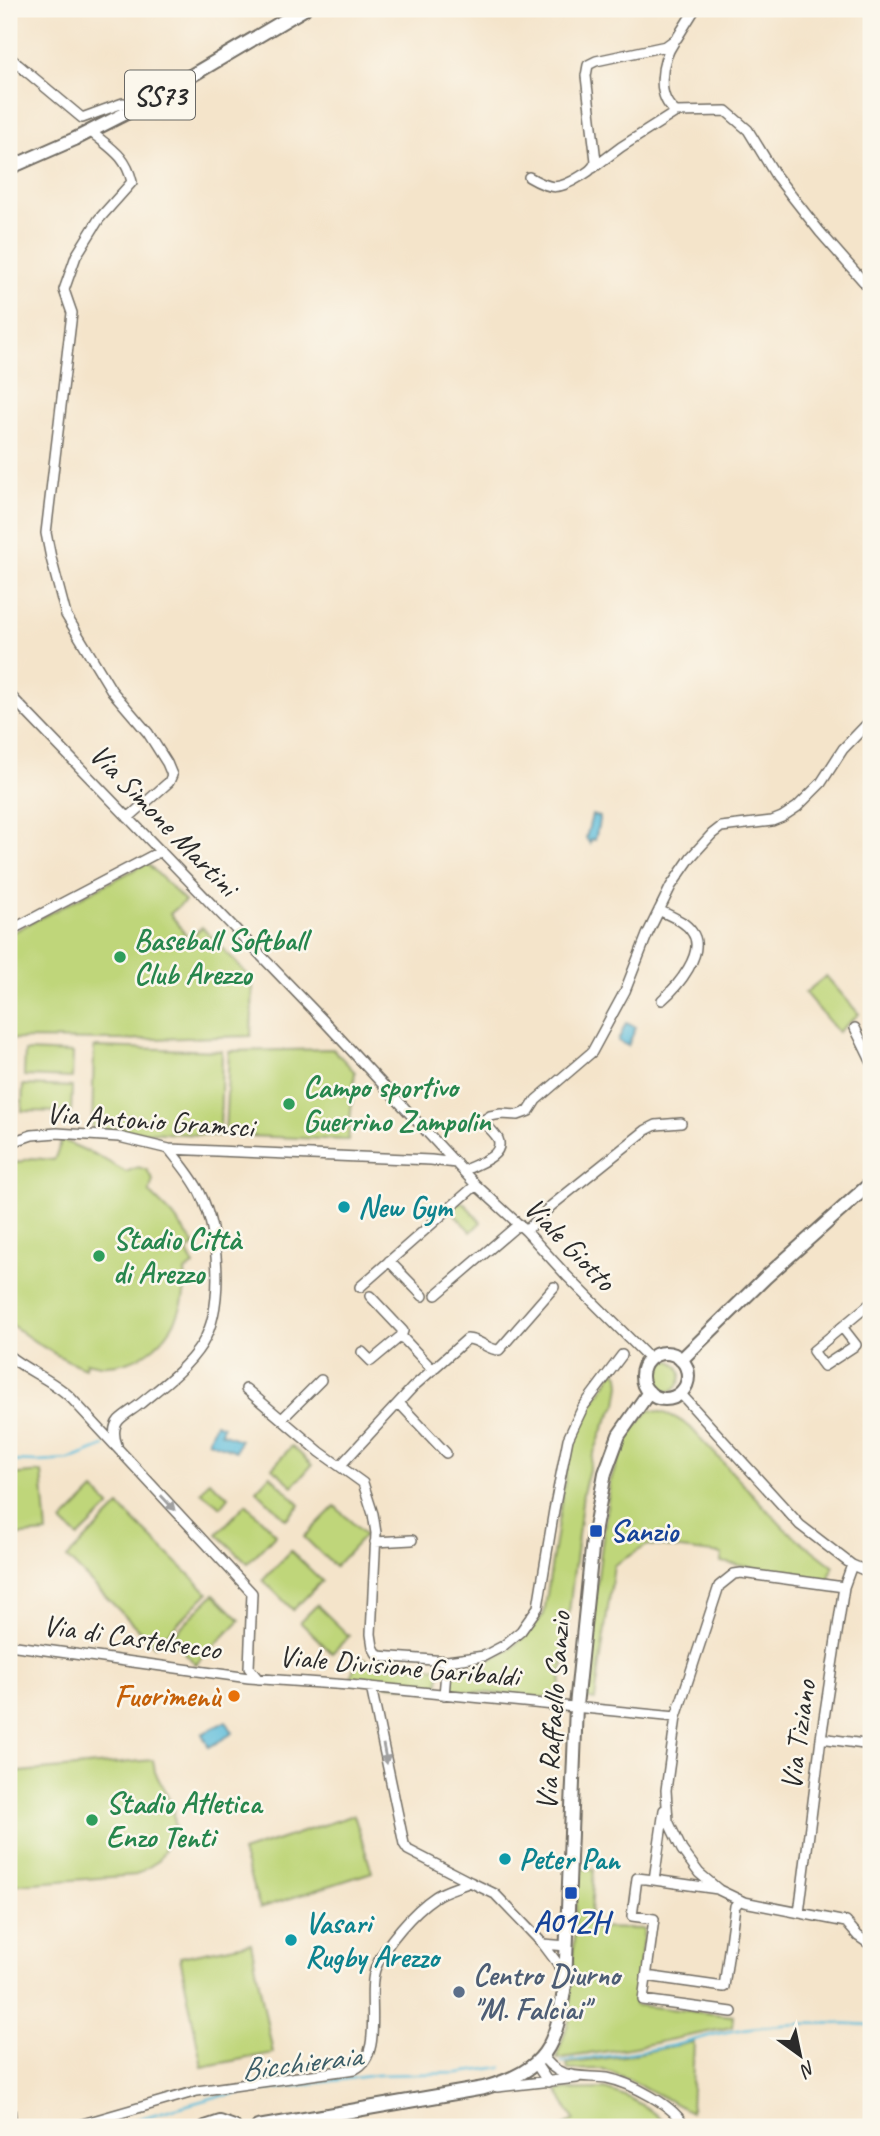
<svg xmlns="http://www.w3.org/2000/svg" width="880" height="2136" font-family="Caveat,sans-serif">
  <rect width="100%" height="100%" fill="#fbf7ec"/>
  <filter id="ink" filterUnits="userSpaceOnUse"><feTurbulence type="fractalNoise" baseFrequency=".0143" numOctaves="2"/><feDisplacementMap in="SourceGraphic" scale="14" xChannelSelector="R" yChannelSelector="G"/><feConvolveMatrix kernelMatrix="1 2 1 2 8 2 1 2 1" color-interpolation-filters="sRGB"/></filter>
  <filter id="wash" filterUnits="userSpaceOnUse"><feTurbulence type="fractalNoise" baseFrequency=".00686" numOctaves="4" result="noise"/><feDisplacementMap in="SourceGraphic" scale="28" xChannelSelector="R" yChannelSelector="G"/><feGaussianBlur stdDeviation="1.57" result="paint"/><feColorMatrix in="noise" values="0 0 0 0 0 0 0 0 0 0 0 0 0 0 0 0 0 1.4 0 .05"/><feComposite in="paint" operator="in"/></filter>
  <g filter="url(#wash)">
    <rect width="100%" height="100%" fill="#f4e4ca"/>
    <path fill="#bfd67a" stroke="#758052" stroke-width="2" d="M147,863L185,901L170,914L189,939L202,927L247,974L253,985L251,1036L118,1040L9,1039V934Z
      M826,976L859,1014L838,1032L805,993Z
      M94,1047L222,1051L220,1136L92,1129Z
      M333,1049L355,1072L348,1140L225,1135L229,1051Z
      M25,1051L73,1053L72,1078L24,1076Z
      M23,1085L72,1087L71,1112L22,1111Z
      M62,1140L96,1155L126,1172L138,1167L147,1170L153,1180L149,1192L172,1215L195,1245L187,1252L194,1266L185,1271C189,1318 157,1363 107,1365C100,1366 92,1363 86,1362L85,1368C56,1357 33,1341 9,1323V1165L32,1158L54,1160Z
      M458,1202L464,1203L481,1222L471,1232L450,1209Z
      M649 1376a16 16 0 1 1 32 0a16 16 0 1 1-32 0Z
      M615,1370L619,1375L620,1385L617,1404L605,1424L592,1458L583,1493L560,1689L557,1694L549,1698L451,1690V1668L478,1665L504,1653L525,1637L544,1614L569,1451L580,1423Z
      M649,1410C666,1412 676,1417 690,1427L784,1528L833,1566L828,1581L721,1562L722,1554L648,1545L614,1565L595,1700L585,1698L583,1692L610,1482L626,1439Z
      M292,1446L312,1465L293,1486L272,1468Z
      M42,1472L47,1533L9,1536V1475Z
      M270,1475L300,1505L286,1519L256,1490Z
      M209,1481L229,1497L221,1507L201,1492Z
      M94,1490L110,1506L78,1537L62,1522Z
      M246,1504L276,1534L248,1563L217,1534Z
      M119,1506L208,1593L155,1646L67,1558Z
      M335,1506L365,1535L335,1567L304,1537Z
      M291,1551L322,1581L293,1610L263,1580Z
      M214,1594L240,1620L196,1664L170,1638Z
      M317,1605L349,1636L332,1653L300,1622Z
      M365,1658L371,1663L440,1668L439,1690L351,1681L353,1669Z
      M153,1760L155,1772L174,1809L175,1831L158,1861L136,1875L9,1885V1773Z
      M354,1815L372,1872L260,1908L242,1852Z
      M578,1868L594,1869L590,1928L644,1929L635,2005L733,2016L732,2027L635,2047L556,2059L569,2021Z
      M251,1943L273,2053L202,2067L180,1957Z
      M694,2042L691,2112L628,2079L603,2069L568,2070L567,2064L630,2055Z
      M604,2089C626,2095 654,2108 667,2127H562L574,2120L557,2090Z"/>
    <path fill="#5bbcda" stroke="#437482" stroke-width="2" d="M592,815L600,817L595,840L591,839L590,844L586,838Z
      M626,1023L636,1027L628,1046L618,1041Z
      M215,1423L223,1426L221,1433L240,1440L236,1451L208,1441Z
      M226,1721L233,1733L209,1747L202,1734Z"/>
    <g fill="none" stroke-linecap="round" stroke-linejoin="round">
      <path stroke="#5bbcda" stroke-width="2.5" d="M9,1461L38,1462L69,1460L104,1446
        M562,2062C599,2057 637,2053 674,2045C690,2042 705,2036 721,2033C771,2023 820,2022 871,2025
        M109,2127L219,2096L377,2075L459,2073L502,2067"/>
    </g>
  </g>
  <g filter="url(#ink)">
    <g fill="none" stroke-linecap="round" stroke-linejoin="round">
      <defs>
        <path id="minor" d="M674,42C661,61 655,97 676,112
          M9,57L82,118L123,103L139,106
          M90,131C110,148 126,155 132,182L99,219L76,256L64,290L72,313L46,533L51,558L66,615L112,691L148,733L167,763L172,775L169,782L128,818
          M593,168L621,147L676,112L726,111L748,130L776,176L820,232L871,290
          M529,177C551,190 559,190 581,176C588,172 593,169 596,161L586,76L588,65L596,61L666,46L677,38L695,9
          M9,694L324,1021L476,1185L526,1231L567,1276L650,1359
          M659,910C670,916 685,921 692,932C707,952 677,987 662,1000
          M9,931L161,851
          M855,1028L871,1061
          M9,1143L32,1135L57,1133L119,1137L169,1149L431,1160L456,1163
          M463,1171C475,1164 505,1157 498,1139C495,1133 487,1126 482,1121L490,1116L501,1114L518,1115L529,1111L536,1100L592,1052L625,991L647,935L671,886L691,857L712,834L721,827L772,821L782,817L797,807L821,783L843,749L871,720
          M526,1231L551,1206L646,1130L656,1125L681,1123
          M389,1261L423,1296
          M360,1287L476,1185
          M436,1295L519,1224
          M370,1296L403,1331L401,1336
          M842,1327L856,1345L824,1366L813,1351L871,1303
          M362,1352L371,1361L401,1336L433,1370
          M9,1356C29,1372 53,1380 71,1398L252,1593L249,1668L258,1679
          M246,1389L320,1452L363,1483L373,1514L376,1533L371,1634L373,1647L378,1656L447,1661
          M680,1393L800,1525L852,1565L871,1573
          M399,1403L446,1453
          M282,1419L321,1380
          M117,1445C114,1437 113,1427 119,1420C125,1414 134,1409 140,1404C162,1386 187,1368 202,1344C225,1306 219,1232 200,1193C193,1178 180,1163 169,1149
          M340,1466L413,1387L467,1339C479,1339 488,1350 499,1350L554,1287
          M375,1542L412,1540
          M844,1587L741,1573L734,1574L719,1586L676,1717L666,1790L668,1821L682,1850L699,1873L719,1890L744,1902L846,1922L858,1936L871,1945
          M9,1645L249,1678L349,1685L676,1717
          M371,1687L404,1844L408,1850L470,1882
          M444,1695L447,1661L484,1656L503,1646L521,1631L538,1607L554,1510L568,1439L583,1407L622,1355
          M821,1738L871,1745
          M664,1810L654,1880L637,1878L632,1916L654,1919L643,2000L732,2012
          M654,1880L718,1889
          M799,1913L821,1738L844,1587L852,1565
          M543,1944L558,1964L563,1979
          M646,1976L724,1987L735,1906L740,1900
          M542,2056C548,2063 554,2070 563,2073C577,2078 592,2076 607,2078C628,2082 677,2106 684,2127
          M536,2064L548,2082
          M497,2087L577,2078
          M9,2098L12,2127
          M72,2127L197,2091L355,2069C385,2055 365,1993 376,1967C385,1944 414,1911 435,1897C445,1890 459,1887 470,1882L495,1894L543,1944L567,1946"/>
        <path id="major" d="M9,168L75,139L140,106L304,9
          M642 1376a23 23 0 1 1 46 0a23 23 0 1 1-46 0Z
          M681,1360L766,1277L871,1183
          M205,2127L220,2122L234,2127
          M258,2127L484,2088C548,2069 555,2047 565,1985L576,1706L593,1539L605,1473L619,1435L649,1392"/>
      </defs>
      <use href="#minor" stroke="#716c63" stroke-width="12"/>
      <use href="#major" stroke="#716c63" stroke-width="16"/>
      <use href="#minor" stroke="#fff" stroke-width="9"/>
      <use href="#major" stroke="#fff" stroke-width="12"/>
    </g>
    <defs><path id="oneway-solid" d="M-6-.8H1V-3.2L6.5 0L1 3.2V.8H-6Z" transform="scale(1.75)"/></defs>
    <g fill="#a0a0a0">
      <use href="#oneway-solid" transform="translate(168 1503) rotate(47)"/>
      <use href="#oneway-solid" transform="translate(385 1754) rotate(79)"/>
    </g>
  </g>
  <g fill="#2e9e5b" stroke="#fbf7ec" stroke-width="2.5">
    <circle cx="120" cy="957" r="7"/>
    <circle cx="289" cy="1104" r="7"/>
    <circle cx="99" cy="1256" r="7"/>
    <circle cx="92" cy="1820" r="7"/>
  </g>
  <g fill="#0f9aa8" stroke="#fbf7ec" stroke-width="2.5">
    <circle cx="344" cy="1207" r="7"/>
    <circle cx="505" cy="1859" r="7"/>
    <circle cx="291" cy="1940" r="7"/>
  </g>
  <g fill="#1a4fb4" stroke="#fbf7ec" stroke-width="2.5">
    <rect x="589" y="1524" width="14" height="14" rx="3.5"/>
    <rect x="564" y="1886" width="14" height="14" rx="3.5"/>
  </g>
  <circle fill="#e8710a" stroke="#fbf7ec" stroke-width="2.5" cx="234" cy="1696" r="7"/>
  <circle fill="#5c6f8a" stroke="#fbf7ec" stroke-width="2.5" cx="459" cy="1992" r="7"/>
  <g text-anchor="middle" stroke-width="5" stroke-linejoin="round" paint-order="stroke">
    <rect fill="#fbf7ec" stroke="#696865" stroke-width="2" x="125" y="70.5" width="70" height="49" rx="5"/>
    <g font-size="28" font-weight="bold" fill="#2b2b2b">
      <text x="160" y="105">SS73</text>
    </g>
    <g font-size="30" fill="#2b2b2b" stroke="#fbf7ec">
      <text transform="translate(164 820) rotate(46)" y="10">Via Simone Martini</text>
      <text transform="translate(150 1120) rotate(4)" y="10">Via Antonio Gramsci</text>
      <text transform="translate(570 1244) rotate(46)" y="10">Viale Giotto</text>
      <text transform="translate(132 1637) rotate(8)" y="10">Via di Castelsecco</text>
      <text transform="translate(399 1666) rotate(5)" y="10">Viale Divisione Garibaldi</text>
      <text transform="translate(553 1711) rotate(-86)" y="10">Via Raffaello Sanzio</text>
      <text transform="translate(798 1735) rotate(-82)" y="10">Via Tiziano</text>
    </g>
    <g font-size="30" font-weight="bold" fill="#27864d" stroke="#fbf7ec" text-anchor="start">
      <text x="134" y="950">Baseball Softball<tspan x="134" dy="34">Club Arezzo</tspan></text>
      <text x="303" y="1097">Campo sportivo<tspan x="303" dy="34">Guerrino Zampolin</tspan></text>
      <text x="113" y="1249">Stadio Città<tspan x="113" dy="34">di Arezzo</tspan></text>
      <text x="106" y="1813">Stadio Atletica<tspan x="106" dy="34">Enzo Tenti</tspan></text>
    </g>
    <g font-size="30" font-weight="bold" fill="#0d838f" stroke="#fbf7ec" text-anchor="start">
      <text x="358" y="1217">New Gym</text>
      <text x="519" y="1869">Peter Pan</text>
      <text x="305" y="1933">Vasari<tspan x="305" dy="34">Rugby Arezzo</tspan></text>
    </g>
    <g font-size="30" font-weight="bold" fill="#164399" stroke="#fbf7ec" text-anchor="start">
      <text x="610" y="1541">Sanzio</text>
      <text x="571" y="1932" text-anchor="middle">A01ZH</text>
    </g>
    <g font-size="30" font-weight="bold" fill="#c56008" stroke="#fbf7ec" text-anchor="end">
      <text x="220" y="1706">Fuorimenù</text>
    </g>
    <g font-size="30" font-weight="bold" fill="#4e5e75" stroke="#fbf7ec" text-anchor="start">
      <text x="473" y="1985">Centro Diurno<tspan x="473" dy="34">"M. Falciai"</tspan></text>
    </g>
    <g font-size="32" font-style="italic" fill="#3c5e68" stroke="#fbf7ec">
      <text transform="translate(301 2062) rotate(-7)" y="11">Bicchieraia</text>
    </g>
  </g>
  <rect width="880" height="2136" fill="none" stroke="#fbf7ec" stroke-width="35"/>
  <g transform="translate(800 2055) rotate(147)" stroke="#fbf7ec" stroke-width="5" paint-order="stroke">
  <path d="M0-5L12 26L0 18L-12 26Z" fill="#2b2b2b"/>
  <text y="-10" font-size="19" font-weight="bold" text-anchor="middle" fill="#2b2b2b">N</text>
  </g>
</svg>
